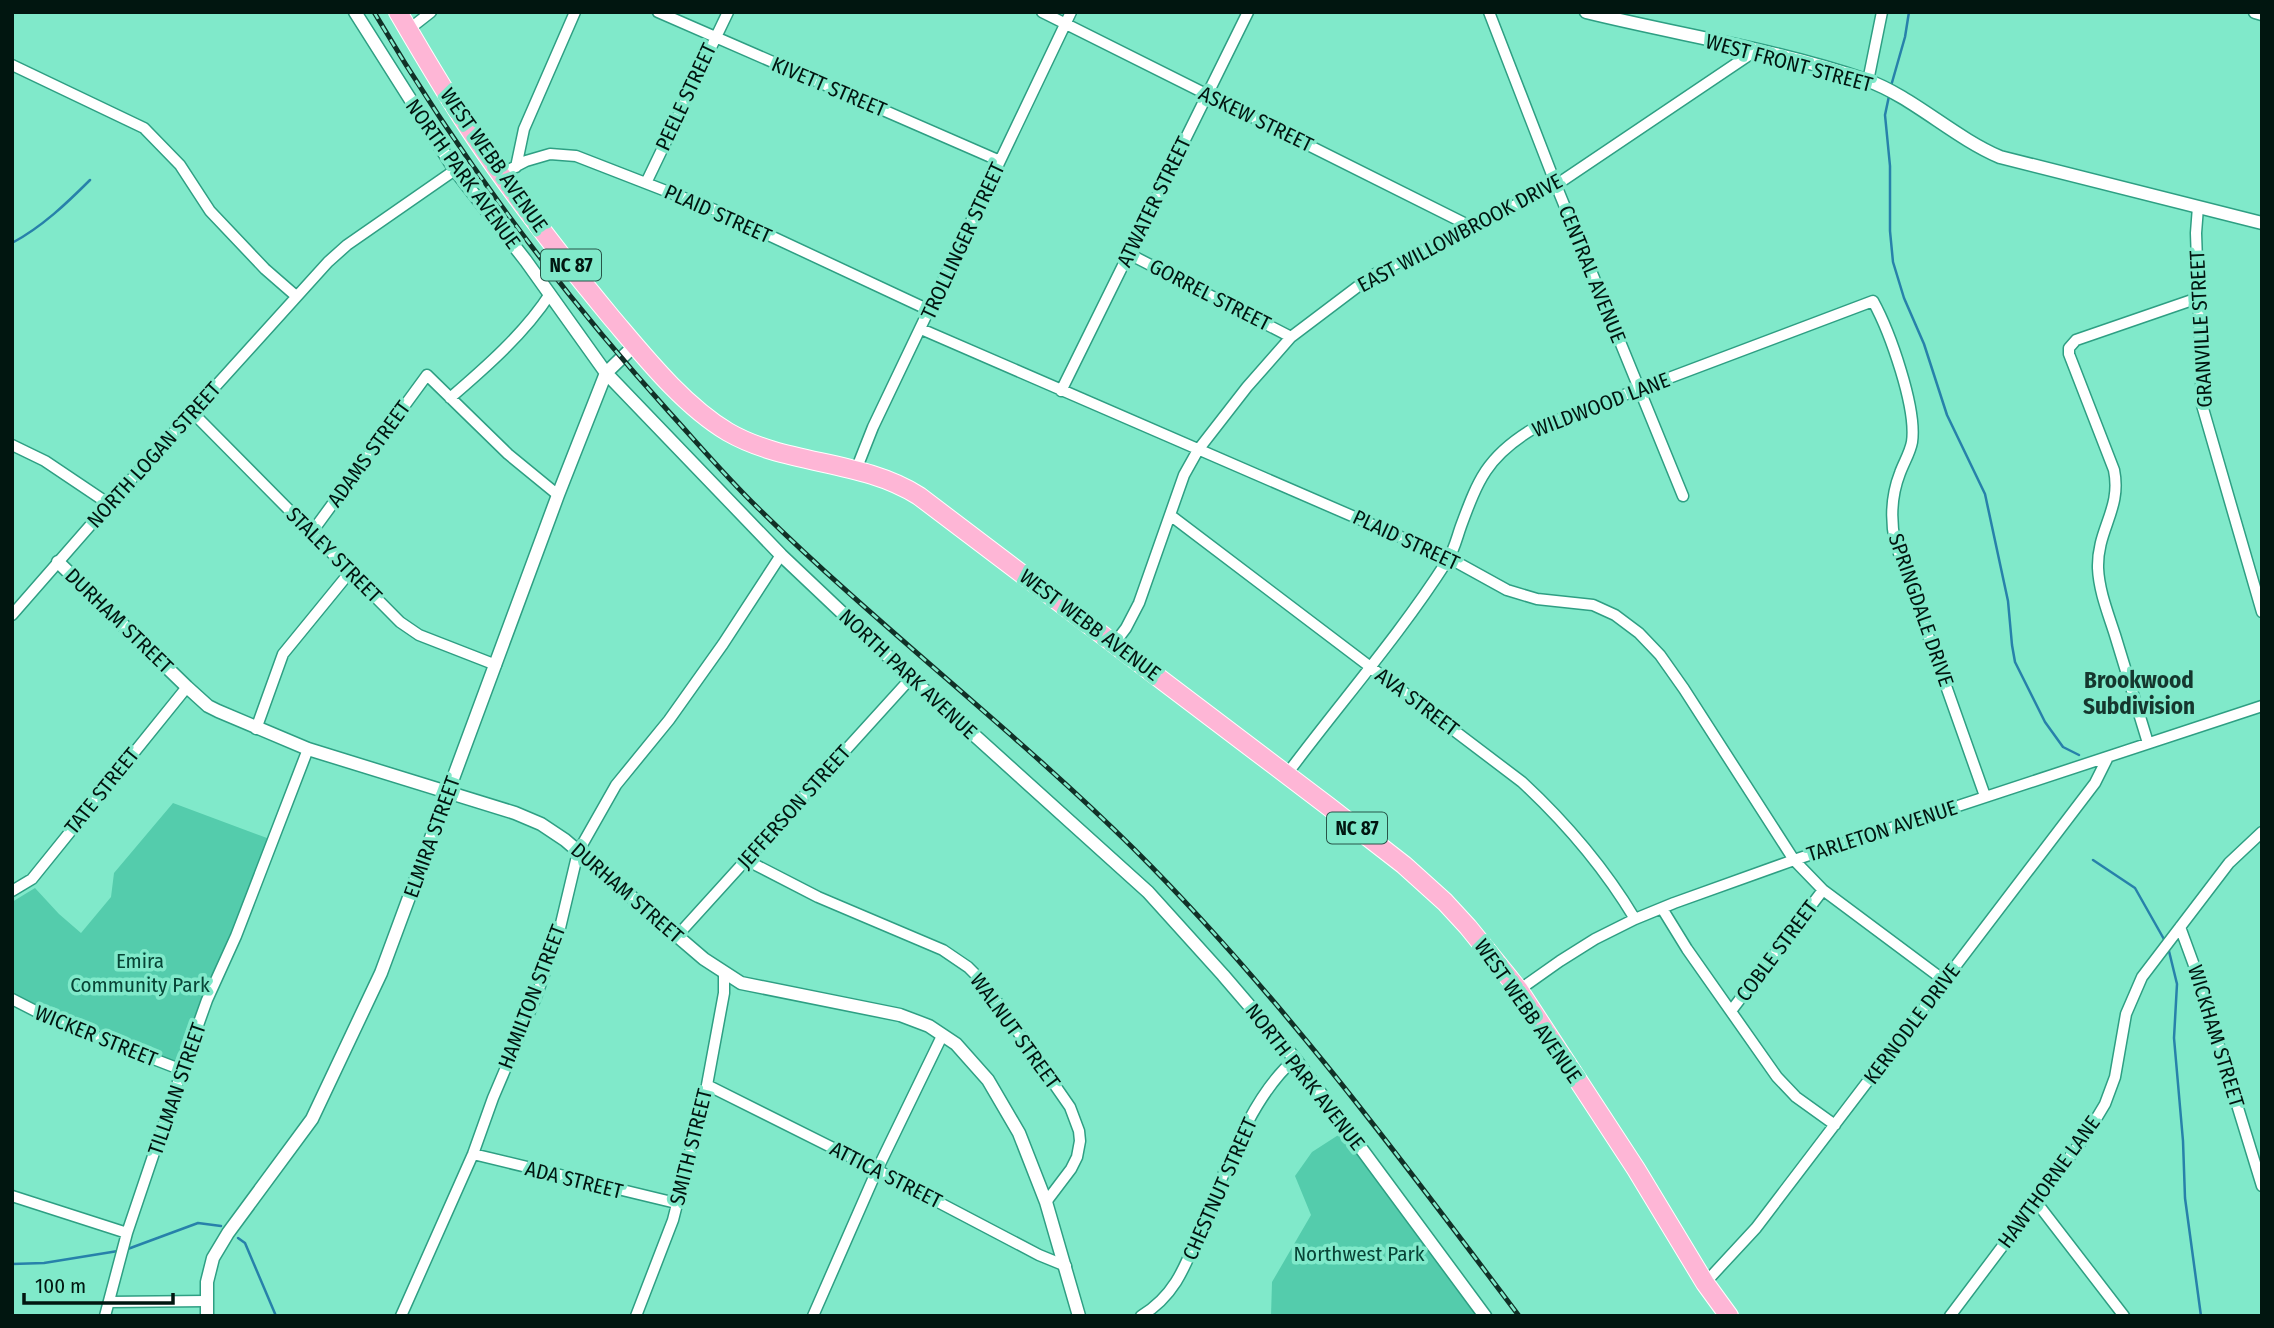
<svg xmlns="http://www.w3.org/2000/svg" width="2274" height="1328" font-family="'Fira Sans Condensed',sans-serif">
  <rect width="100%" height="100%" fill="#80e9ca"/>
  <path fill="#54ccac" d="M173,803L267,838L269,843L183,1058L174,1063L51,1014L12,993V902L35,888L59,914L81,933L111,897L114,873Z
    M1343,1132L1482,1316H1271L1272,1282L1311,1215L1295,1176L1312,1152Z"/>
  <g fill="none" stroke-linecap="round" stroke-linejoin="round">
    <path stroke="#2781aa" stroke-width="2.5" d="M1891,86L1905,37L1909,12
      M1889,96L1885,115L1890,166V231L1893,262L1904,298L1924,344L1947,415L1985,494L2008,601L2012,645L2015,662L2045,722L2063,747L2079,755
      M12,243C42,227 67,203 90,180
      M2093,860L2135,888L2165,941
      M2168,947L2177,984L2174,1038L2183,1141L2185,1198L2201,1316
      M238,1238L245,1243L276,1316
      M125,1250L198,1223L221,1226
      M12,1264L44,1263L118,1251"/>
    <defs>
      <path id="minor" d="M658,12L1000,161
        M1042,12L1470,226
        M1489,12L1556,185L1683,496
        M408,30L431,12
        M12,65L144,128L180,165L210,211L265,269L296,296
        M1868,81L1882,12
        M516,167L524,129L575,12
        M501,174L526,161L550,154L576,156L715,210L929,310
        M646,183L728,12
        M2198,207L2196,233L2202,405L2262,612
        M1129,254L1291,337
        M921,329L1449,558L1507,590L1537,599L1593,605L1615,615L1639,633L1660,655L1684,689L1794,860L1823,890L1945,981
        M1061,391L1248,12
        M450,398C485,368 525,333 550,294
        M193,413L400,622L419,635L496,665
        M12,445L45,461L109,504
        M856,470L873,427L1071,12
        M1170,515L1522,782C1564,821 1605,869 1635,919
        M312,532L427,375L508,454L558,495
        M12,615L109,504L328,262L347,245L455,170
        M1114,644L1126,628L1139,603L1184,475L1198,450L1247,387L1291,337L1373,275L1556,185L1755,51
        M256,729L283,654L350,572
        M2148,743C2137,707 2126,671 2115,635C2108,613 2099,591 2098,568C2097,529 2122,509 2114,470L2069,354V348L2076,340L2198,298
        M1287,774C1340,703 1399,636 1447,561C1454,551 1457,537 1461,526C1478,480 1487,457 1531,430L1873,301C1890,332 1917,408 1912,442C1910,453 1904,462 1900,473C1891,496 1890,517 1895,542L1985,796
        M746,860L818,897L943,950L968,967L984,983L1070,1107L1079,1131L1080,1141L1077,1157L1071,1169L1046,1202
        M12,891L32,879L187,687
        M1663,910L1687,949L1777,1077L1796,1097L1835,1125
        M2180,927L2195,968L2262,1186
        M677,936L911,678
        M1519,990L1560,961L1595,939L1635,919L1674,903L1794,860L2262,706
        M12,999L53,1020L182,1070
        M1731,1011L1823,890
        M707,1085L877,1170L1039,1255L1066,1266
        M473,1154L676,1203
        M12,1196L127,1233
        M2037,1203L2124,1316
        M1705,1283L1756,1228L2095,783L2108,757
        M109,1302L206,1301
        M105,1316L127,1233L182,1070L207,1000L236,936L308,749
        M401,1316L473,1154L493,1098L536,997L559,932L578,852L616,785L669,720L723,644L781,555
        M636,1316L673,1220L707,1085L724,993V974
        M813,1316L877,1170L942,1036
        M1141,1316C1176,1295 1186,1264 1201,1228C1224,1175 1250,1097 1295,1059
        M1950,1316L2087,1134L2105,1104L2115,1077L2126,1014L2142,977L2229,863L2262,832"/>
      <path id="tertiary" d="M355,12L455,170L526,261L606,373L781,555L911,678L1148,892L1223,975L1295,1059L1485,1316
        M1586,12C1679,35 1775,49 1866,80C1912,96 1953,137 2000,157L2262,223
        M2255,12L2262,14
        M58,562L187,687L208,706L218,711L308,749L515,813L541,824L565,840L704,959L741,983L900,1015L929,1026L956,1044L988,1080L1019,1133L1046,1202L1079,1316
        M207,1316V1282L213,1258L228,1233L312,1119L381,973L558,495L606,373L635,345"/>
      <path id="trunk" d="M398,12C423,55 448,98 476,139C517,200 564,260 611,317C645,357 683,405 728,432C787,466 861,459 919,496L1328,806L1404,865L1445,902L1468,927L1519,990L1636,1169L1705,1283L1729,1316"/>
    </defs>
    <use href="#minor" stroke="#2e9f83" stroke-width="13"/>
    <use href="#tertiary" stroke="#2e9f83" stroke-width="15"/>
    <use href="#trunk" stroke="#fff" stroke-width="20"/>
    <use href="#minor" stroke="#fff" stroke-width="10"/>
    <use href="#tertiary" stroke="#fff" stroke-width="12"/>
    <use href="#trunk" stroke="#feb6d6" stroke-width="18"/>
    <defs>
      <path id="rail" d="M374,12C458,155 559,290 670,413C699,445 728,479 759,509C880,628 1015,731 1135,850C1278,993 1398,1155 1519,1316"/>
    </defs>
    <use href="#rail" stroke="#113127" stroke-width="5"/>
    <use href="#rail" stroke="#80e9ca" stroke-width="2.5" stroke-dasharray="8" stroke-linecap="butt"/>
  </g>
  <g text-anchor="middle" stroke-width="7" stroke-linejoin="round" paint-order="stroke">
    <g fill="#80e9ca" stroke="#275548" stroke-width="2">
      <rect x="541" y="249.5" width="60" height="31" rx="5"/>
      <rect x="1327" y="812.5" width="60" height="31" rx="5"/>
    </g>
    <g font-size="19" font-weight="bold" fill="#011610">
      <text x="571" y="272">NC 87</text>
      <text x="1357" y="835">NC 87</text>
    </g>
    <g font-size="21" fill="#011610" stroke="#80e9ca">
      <text transform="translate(1789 63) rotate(15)" y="7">WEST FRONT STREET</text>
      <text transform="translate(829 87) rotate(23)" y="7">KIVETT STREET</text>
      <text transform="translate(686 97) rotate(-65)" y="7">PEELE STREET</text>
      <text transform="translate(1256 119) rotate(26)" y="7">ASKEW STREET</text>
      <text transform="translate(494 160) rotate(55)" y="7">WEST WEBB AVENUE</text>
      <text transform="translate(463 174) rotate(54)" y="7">NORTH PARK AVENUE</text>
      <text transform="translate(1154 202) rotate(-64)" y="7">ATWATER STREET</text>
      <text transform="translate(718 214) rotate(24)" y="7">PLAID STREET</text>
      <text transform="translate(1460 233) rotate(-28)" y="7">EAST WILLOWBROOK DRIVE</text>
      <text transform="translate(963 241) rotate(-65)" y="7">TROLLINGER STREET</text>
      <text transform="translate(1592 274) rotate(68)" y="7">CENTRAL AVENUE</text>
      <text transform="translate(1210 295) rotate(27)" y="7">GORREL STREET</text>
      <text transform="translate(2201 329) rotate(-93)" y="7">GRANVILLE STREET</text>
      <text transform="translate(1601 405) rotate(-21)" y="7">WILDWOOD LANE</text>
      <text transform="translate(369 454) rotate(-54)" y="7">ADAMS STREET</text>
      <text transform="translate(154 455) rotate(-48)" y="7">NORTH LOGAN STREET</text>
      <text transform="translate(1406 540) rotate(25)" y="7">PLAID STREET</text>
      <text transform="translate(334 555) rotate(45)" y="7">STALEY STREET</text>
      <text transform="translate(1921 610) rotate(71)" y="7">SPRINGDALE DRIVE</text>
      <text transform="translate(119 621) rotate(44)" y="7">DURHAM STREET</text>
      <text transform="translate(1090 625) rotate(37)" y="7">WEST WEBB AVENUE</text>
      <text transform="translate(908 674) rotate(43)" y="7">NORTH PARK AVENUE</text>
      <text transform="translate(1417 702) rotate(37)" y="7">AVA STREET</text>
      <text transform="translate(102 791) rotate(-51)" y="7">TATE STREET</text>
      <text transform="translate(794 807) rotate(-48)" y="7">JEFFERSON STREET</text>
      <text transform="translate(1882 831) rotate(-18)" y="7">TARLETON AVENUE</text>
      <text transform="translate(432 837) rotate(-70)" y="7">ELMIRA STREET</text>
      <text transform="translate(627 893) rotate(41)" y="7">DURHAM STREET</text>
      <text transform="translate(1777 951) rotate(-53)" y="7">COBLE STREET</text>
      <text transform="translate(532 997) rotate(-69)" y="7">HAMILTON STREET</text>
      <text transform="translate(1528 1011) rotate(55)" y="7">WEST WEBB AVENUE</text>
      <text transform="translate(1912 1024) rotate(-53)" y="7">KERNODLE DRIVE</text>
      <text transform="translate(1015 1031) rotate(54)" y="7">WALNUT STREET</text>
      <text transform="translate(96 1036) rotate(22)" y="7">WICKER STREET</text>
      <text transform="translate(2216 1036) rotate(73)" y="7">WICKHAM STREET</text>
      <text transform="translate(1305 1077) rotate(52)" y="7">NORTH PARK AVENUE</text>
      <text transform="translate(177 1089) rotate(-71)" y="7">TILLMAN STREET</text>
      <text transform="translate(691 1147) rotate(-76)" y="7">SMITH STREET</text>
      <text transform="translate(886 1175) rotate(27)" y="7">ATTICA STREET</text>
      <text transform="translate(574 1180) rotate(14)" y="7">ADA STREET</text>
      <text transform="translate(2049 1182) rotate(-54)" y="7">HAWTHORNE LANE</text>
      <text transform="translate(1220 1189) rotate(-66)" y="7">CHESTNUT STREET</text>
    </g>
    <g font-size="21" fill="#074436" stroke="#80e9ca">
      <text x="140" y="968">Emira<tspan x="140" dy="24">Community Park</tspan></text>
      <text x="1359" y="1261">Northwest Park</text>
    </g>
    <g font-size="23" font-weight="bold" fill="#15372e" stroke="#80e9ca">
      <text x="2139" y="688">Brookwood<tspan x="2139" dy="26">Subdivision</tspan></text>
    </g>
  </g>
  <rect width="2274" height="1328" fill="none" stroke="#011610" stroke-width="28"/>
  <path d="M24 1293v10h149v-10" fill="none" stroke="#011610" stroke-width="3.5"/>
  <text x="35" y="1293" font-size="21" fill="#011610" stroke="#80e9ca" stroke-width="5" paint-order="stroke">100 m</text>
</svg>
